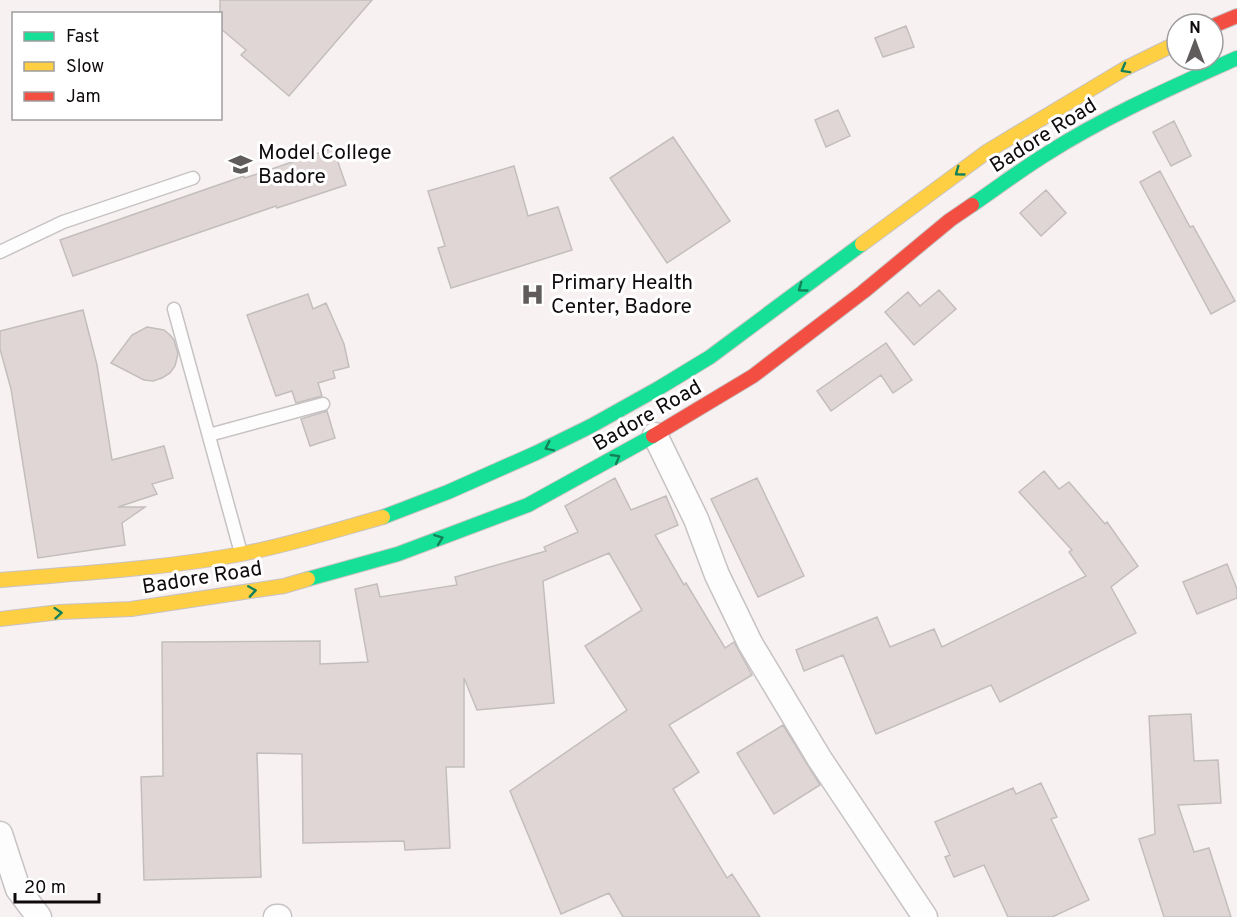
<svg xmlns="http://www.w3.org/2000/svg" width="1237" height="917" font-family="Overpass,sans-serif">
  <rect width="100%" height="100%" fill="#f7f1f2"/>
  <path fill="#e1d6d6" stroke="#c3bebe" stroke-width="1.5" d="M220,0H372L289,96L241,55L246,50L220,28Z
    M906,26L914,47L883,57L875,38Z
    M838,110L850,136L826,147L815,120Z
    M1174,121L1191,156L1171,166L1153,132Z
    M673,137L730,221L667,263L610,178Z
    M333,148L346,185L277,208L276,206L73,276L60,240L244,176L245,178Z
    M514,166L528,216L558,207L572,250L451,288L438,248L445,246L428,191Z
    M1160,171L1190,227L1193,226L1235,301L1211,314L1140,182Z
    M1046,190L1066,213L1041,236L1020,213Z
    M939,290L956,309L914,345L885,312L908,292L920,306Z
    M308,294L313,309L326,303L344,344L349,367L333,371L335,378L318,383L322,396L296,403L292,391L276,396L247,315Z
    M83,310L97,365L112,460L164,446L173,478L152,484L157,494L118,507H145L122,523L125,545L38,558L11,389L0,349V331Z
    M147,327L164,330L170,335L174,340L178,354L175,366L170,373L162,378L153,381L144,380L111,363L132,335Z
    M886,343L912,380L893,393L881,375L831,411L817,391Z
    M327,411L335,438L310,446L301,419Z
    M1044,471L1059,489L1069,482L1105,524L1107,522L1138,566L1111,587L1136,633L1000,702L991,685L876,734L843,655L804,671L796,650L877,617L890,647L934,629L942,647L1086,576L1069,552L1072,550L1019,492Z
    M615,478L631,510L666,496L678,525L655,535L684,585L686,583L725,648L734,642L752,675L669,725L699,772L673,789L727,878L732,874L760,917H623L609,893L561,914L510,791L627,710L585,646L642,610L609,553L543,581L554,703L477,710L464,678V767H446L450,848L405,850L404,841L303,843L302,754L257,753L261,877L144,880L141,777L163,776L162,642L320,641V664L368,662L355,589L377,584L380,597L457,585L455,577L546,551L544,547L578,532L565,506Z
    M757,478L804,576L758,597L711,499Z
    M1227,564L1237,589V598L1197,614L1183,582Z
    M1191,714L1194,761L1218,760L1221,803L1178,805L1194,852L1209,848L1231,917H1164L1139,839L1155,834L1149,716Z
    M783,725L820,785L774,814L737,753Z
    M1041,783L1057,817L1051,819L1089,900L1052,917H1008L984,865L954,877L945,857L950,855L935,822L1013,788L1016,794Z"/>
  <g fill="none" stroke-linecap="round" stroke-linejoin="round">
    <defs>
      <path id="lane" d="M0,252L63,222L193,178
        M174,309L241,553
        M209,435L323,404"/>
      <path id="street" d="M655,435L696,519L717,575L750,643L819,758L925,917
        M0,834L18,889L39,917
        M276,917H279"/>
      <path id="fast" d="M972,205C998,187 1022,169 1048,153C1108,115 1173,87 1237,58
        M383,517L448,492L536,453L591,426L659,388L710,357L862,244
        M308,579L398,554L528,505L653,436"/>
      <path id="slow" d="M862,244L988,151L1126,68L1177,43
        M0,580C80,573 162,569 241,554C289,545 336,530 383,517
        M0,619L60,612L131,609L284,586L308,579"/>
      <path id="jam" d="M1213,26L1237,16
        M653,436L753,376L863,292L950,220L972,205"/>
    </defs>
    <use href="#lane" stroke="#c7c2c3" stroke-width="15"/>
    <use href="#street" stroke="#c7c2c3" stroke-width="27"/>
    <use href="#fast" stroke="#c7c2c3" stroke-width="16"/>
    <use href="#slow" stroke="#c7c2c3" stroke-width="16"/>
    <use href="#jam" stroke="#c7c2c3" stroke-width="16"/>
    <use href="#lane" stroke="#fefdfd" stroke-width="12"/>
    <use href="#street" stroke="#fefdfd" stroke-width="24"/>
    <use href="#fast" stroke="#16e098" stroke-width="14"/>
    <use href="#slow" stroke="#ffcf43" stroke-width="14"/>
    <use href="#jam" stroke="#f24e42" stroke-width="14"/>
  </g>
  <defs><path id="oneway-chevron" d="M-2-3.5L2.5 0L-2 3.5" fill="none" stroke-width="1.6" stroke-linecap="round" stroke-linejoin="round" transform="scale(1.5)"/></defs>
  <g stroke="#138059">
    <use href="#oneway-chevron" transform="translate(1125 69) rotate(151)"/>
    <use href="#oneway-chevron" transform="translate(959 172) rotate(144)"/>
    <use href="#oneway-chevron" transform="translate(802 288) rotate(144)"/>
    <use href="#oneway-chevron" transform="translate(549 447) rotate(154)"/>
    <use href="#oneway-chevron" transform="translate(616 458) rotate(-30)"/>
    <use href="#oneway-chevron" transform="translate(439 539) rotate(-20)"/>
    <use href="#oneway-chevron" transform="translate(252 591) rotate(-9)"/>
    <use href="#oneway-chevron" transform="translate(58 613) rotate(-5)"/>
  </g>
  <defs>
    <symbol id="school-bare" viewBox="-9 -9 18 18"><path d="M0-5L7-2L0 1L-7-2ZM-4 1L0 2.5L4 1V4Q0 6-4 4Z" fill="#605c5c" stroke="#fff" stroke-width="2.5" paint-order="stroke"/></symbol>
    <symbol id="hospital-bare" viewBox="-9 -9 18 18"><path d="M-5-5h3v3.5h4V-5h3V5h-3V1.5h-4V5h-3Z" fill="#605c5c" stroke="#fff" stroke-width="2.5" paint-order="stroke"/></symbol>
  </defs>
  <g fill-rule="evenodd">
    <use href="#school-bare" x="224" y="148" width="33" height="33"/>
    <use href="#hospital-bare" x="516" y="278" width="33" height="33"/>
  </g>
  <g text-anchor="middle" stroke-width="6" stroke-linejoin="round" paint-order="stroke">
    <g font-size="21" fill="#0f0b0c" stroke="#fff">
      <text transform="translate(1043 135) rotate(-32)" y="7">Badore Road</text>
      <text transform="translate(647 415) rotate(-30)" y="7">Badore Road</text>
      <text transform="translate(202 577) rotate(-9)" y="7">Badore Road</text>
    </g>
    <g font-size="21" fill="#0f0b0c" stroke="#fff" text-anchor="start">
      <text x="258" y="159">Model College<tspan x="258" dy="24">Badore</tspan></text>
      <text x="551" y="289">Primary Health<tspan x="551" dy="24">Center, Badore</tspan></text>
    </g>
  </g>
  <rect x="12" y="12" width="210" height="108" fill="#ffffff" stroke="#9f9d9e" stroke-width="1.5"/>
  <rect x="24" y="32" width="30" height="9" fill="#16e098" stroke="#9f9d9e" stroke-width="1.5"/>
  <text x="66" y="42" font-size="18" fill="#0f0b0c">Fast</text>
  <rect x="24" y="62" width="30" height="9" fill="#ffcf43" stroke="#9f9d9e" stroke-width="1.5"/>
  <text x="66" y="72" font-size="18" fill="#0f0b0c">Slow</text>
  <rect x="24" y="92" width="30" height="9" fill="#f24e42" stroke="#9f9d9e" stroke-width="1.5"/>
  <text x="66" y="102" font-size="18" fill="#0f0b0c">Jam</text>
  <g transform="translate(1195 42)"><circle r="28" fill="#ffffff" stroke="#9f9d9e" stroke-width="1.5"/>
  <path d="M0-4.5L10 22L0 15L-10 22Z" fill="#605c5c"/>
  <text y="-9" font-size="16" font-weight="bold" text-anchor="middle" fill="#0f0b0c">N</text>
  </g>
  <path d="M15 893v9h84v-9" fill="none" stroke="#0f0b0c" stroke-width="3"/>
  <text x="24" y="893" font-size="18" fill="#0f0b0c" stroke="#ffffff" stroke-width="4.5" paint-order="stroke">20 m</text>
</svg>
